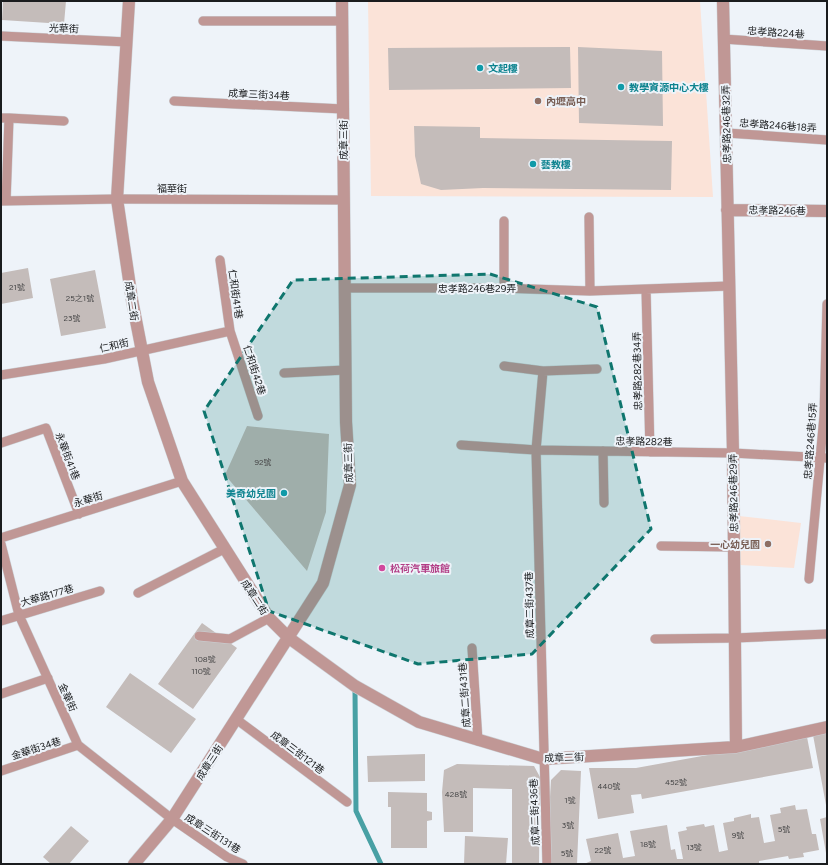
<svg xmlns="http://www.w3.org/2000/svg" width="828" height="865" font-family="Figtree,'Noto Sans TC',sans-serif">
  <rect width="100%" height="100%" fill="#eef3f9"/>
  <path fill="#fbe3d8" d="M368,1H700L713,197L371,196Z
    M739,516L801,523L794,568L740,565Z"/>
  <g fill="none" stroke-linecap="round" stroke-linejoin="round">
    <path stroke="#48a0a4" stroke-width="5" d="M355,690L356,811L381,864"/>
  </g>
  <path fill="#c4bcba" d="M3,1H66L64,24L2,20Z
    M570,47L571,88L389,90L388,48Z
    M578,47L662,51L663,126L579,123Z
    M414,126L480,127V138L672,141L671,190L483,188L441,190L421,184L415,156Z
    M28,268L33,298L1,304V273Z
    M95,270L106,328L61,336L50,279Z
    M247,426L329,434L326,512L307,571L225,475Z
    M202,623L237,648L193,709L158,684Z
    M130,673L196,719L171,753L106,707Z
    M827,732V805H826L813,735Z
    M807,737L813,768L642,799L641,794L631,795L634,813L598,819L589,768H636Z
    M425,754V781L368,782L367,756Z
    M457,764L534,766L540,777L539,864H512V789L473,788V832H444L442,792L444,770Z
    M561,770L581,771L577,864H546L551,780Z
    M388,792L427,793V811L432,812V820L427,821V848H391V807H388Z
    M795,805L796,810L807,809L812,834H816L819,850L803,853L804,857L789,859L788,856L759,861V864H584L591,861L586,839L618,833L623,858L635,856L630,831L667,825L671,850L675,849L677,859H683L678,832L687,830L686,827L704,824L705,827L714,825L719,852L728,850L723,823L734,821V818L751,814V818L759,817L764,843L775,841L770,815L781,813L780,808Z
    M827,817V853H826L820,819Z
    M71,826L89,841L69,864H51L43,857Z
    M465,836L508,838L506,864H464Z"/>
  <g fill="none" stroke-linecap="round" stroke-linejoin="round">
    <defs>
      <path id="lane" d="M203,21H343
        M1,36L127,42
        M723,39L827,46
        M174,101L343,109
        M1,118H9L6,201
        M9,118L64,121
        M727,133L827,140
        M1,201L117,199L343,200
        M589,217L590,291
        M220,260L230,331L258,416
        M344,288H504L590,291L729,286
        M504,288V221
        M646,289L650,452
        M504,366L543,371
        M284,373L345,370
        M1,375L104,359L230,331
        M1,443L46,428L79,514
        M461,445L536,450L733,453L827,458
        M603,451L604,503
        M1,538L182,481
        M1,544L19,615L78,745L172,819L227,857L243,864
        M661,546L734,547
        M809,579L824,416L827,304
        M138,593L224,549
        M1,621L100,591
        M199,636L230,639L269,618
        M655,639L735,638L827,634
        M472,648L478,741
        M1,694L48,678
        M236,719L347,802
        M1,771L78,745
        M547,864L536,450L543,371L597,369"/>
      <path id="street" d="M129,1L117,199L132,300L148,382L182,481L269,618L289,638L355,686L419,722L543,759L736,747L827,727
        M723,1L733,453L736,747
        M727,210L827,211
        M134,864L172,819L323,583L350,485L346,422L342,1"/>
    </defs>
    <use href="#lane" stroke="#ccd1d6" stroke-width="10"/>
    <use href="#street" stroke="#ccd1d6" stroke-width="13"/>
    <use href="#lane" stroke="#c09795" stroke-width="9"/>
    <use href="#street" stroke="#c09795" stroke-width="12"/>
  </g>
  <path fill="#0f766e" fill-opacity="0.2" stroke="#0f766e" stroke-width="3" stroke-dasharray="8 5" stroke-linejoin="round" d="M490,274L597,307L651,529L532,654L418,664L269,611L204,411L293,280Z"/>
  <g fill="#0f9aa8" stroke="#eef3f9" stroke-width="1.5">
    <circle cx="480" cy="68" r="4"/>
    <circle cx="621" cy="87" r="4"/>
    <circle cx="533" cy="164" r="4"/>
    <circle cx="284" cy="493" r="4"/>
  </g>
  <g fill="#8d6e63" stroke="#eef3f9" stroke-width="1.5">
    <circle cx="538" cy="101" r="4"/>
    <circle cx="768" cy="544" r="4"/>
  </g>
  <circle fill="#d1479c" stroke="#eef3f9" stroke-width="1.5" cx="382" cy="568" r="4"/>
  <g text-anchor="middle" stroke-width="4" stroke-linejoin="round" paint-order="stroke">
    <g font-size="8" fill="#444445">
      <text x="17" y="290">21號</text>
      <text x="80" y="301">25之1號</text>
      <text x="72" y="321">23號</text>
      <text x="263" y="465">92號</text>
      <text x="205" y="662">108號</text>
      <text x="201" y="674">110號</text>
      <text x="676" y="785">452號</text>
      <text x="609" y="789">440號</text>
      <text x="456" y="797">428號</text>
      <text x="570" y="803">1號</text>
      <text x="568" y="828">3號</text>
      <text x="784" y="832">5號</text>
      <text x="738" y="838">9號</text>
      <text x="648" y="847">18號</text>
      <text x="694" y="850">13號</text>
      <text x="603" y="853">22號</text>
      <text x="567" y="856">5號</text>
    </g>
    <g font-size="10" fill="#1a1c1e" stroke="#eef3f9">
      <text transform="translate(64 28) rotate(2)" y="4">光華街</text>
      <text transform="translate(776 32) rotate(4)" y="4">忠孝路224巷</text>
      <text transform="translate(259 94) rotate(3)" y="4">成章三街34巷</text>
      <text transform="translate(726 124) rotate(-91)" y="4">忠孝路246巷32弄</text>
      <text transform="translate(778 125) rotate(4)" y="4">忠孝路246巷18弄</text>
      <text transform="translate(343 140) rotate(-90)" y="4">成章三街</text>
      <text x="172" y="192">福華街</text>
      <text transform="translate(777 210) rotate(1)" y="4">忠孝路246巷</text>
      <text x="477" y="292">忠孝路246巷29弄</text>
      <text transform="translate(236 294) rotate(82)" y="4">仁和街41巷</text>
      <text transform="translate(132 301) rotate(81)" y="4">成章二街</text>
      <text transform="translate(114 345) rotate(-13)" y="4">仁和街</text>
      <text transform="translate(255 370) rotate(72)" y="4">仁和街42巷</text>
      <text transform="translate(637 371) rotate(-91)" y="4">忠孝路282巷34弄</text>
      <text transform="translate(644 441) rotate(1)" y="4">忠孝路282巷</text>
      <text transform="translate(810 441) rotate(-86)" y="4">忠孝路246巷15弄</text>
      <text transform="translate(68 456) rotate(69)" y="4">永華街41巷</text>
      <text transform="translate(348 463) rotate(-92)" y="4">成章三街</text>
      <text transform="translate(733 493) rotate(-91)" y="4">忠孝路246巷29弄</text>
      <text transform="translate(88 499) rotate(-17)" y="4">永華街</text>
      <text transform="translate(47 595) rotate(-16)" y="4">大華路177巷</text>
      <text transform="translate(255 597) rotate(57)" y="4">成章二街</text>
      <text transform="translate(529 605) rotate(-91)" y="4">成章二街437巷</text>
      <text transform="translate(464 695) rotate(-94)" y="4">成章二街431巷</text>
      <text transform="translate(68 697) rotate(66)" y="4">金華街</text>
      <text transform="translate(36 748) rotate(-18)" y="4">金華街34巷</text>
      <text transform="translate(298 752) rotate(37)" y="4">成章三街121巷</text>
      <text transform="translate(564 757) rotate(-2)" y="4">成章二街</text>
      <text transform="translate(209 762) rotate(-57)" y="4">成章三街</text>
      <text transform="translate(534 812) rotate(-92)" y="4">成章二街436巷</text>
      <text transform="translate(213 833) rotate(33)" y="4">成章三街131巷</text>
    </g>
    <g font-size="10" font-weight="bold" fill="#0d838f" stroke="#eef3f9" text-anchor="start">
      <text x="488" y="72">文起樓</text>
      <text x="629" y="91">教學資源中心大樓</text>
      <text x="541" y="168">藝教樓</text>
      <text x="276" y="497" text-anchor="end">美奇幼兒園</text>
    </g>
    <g font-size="10" font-weight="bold" fill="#785e54" stroke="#eef3f9" text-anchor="start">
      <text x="546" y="105">內壢高中</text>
      <text x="760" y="548" text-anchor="end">一心幼兒園</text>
    </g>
    <g font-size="10" font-weight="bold" fill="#b23c85" stroke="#eef3f9" text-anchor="start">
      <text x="390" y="572">松荷汽車旅館</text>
    </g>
  </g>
  <rect width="828" height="865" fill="none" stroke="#1a1c1e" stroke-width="4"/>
</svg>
